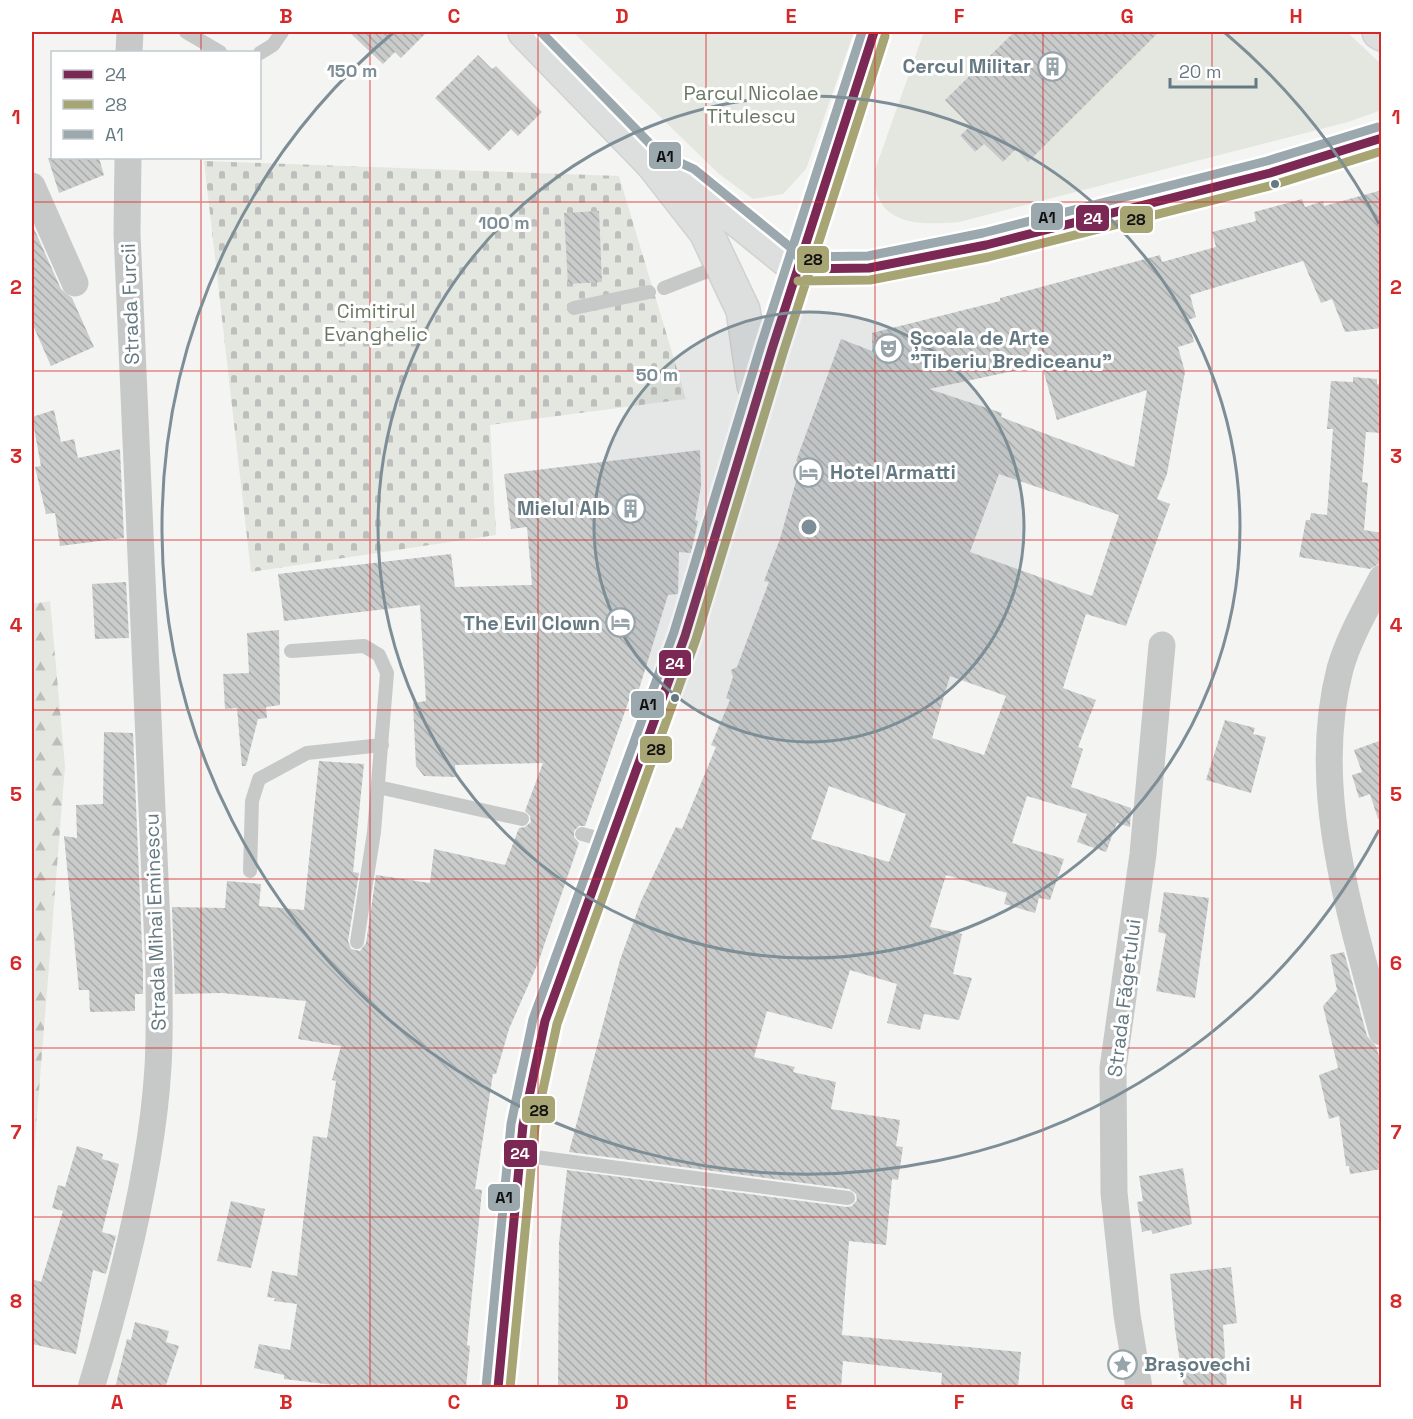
<svg xmlns="http://www.w3.org/2000/svg" width="1413" height="1419" font-family="'Space Grotesk',sans-serif">
  <defs>
    <pattern id="forest-firs" width="22" height="20" patternUnits="userSpaceOnUse" patternTransform="scale(1.5)"><rect width="22" height="20" fill="#e4e6e0"/><path d="M5 1l3.5 6h-7zM16 11l3.5 6h-7z" fill="#bcbfbb"/></pattern>
    <pattern id="cemetery-stones" width="16" height="16" patternUnits="userSpaceOnUse" patternTransform="scale(1.5)"><rect width="16" height="16" fill="#e4e6e0"/><path d="M2 7V4a2 2 0 0 1 4 0v3zM10 15v-3a2 2 0 0 1 4 0v3z" fill="#bcbfbb"/></pattern>
    <pattern id="building-back-hatch" width="6" height="6" patternUnits="userSpaceOnUse" patternTransform="scale(1.5)"><rect width="6" height="6" fill="#cacccc"/><path d="M-1 5l2 2M0 0l6 6M5-1l2 2" fill="none" stroke="#a8aaab"/></pattern>
  </defs>
  <rect width="100%" height="100%" fill="#f4f4f3"/>
  <path fill="url(#forest-firs)" d="M50,601L65,766L32,1178V604Z"/>
  <path fill="url(#cemetery-stones)" d="M204,161L619,176L686,399L490,425L496,535L251,572Z"/>
  <path fill="#e4e6e0" d="M573,32H854L806,169L783,194L753,199L719,174Z
    M924,32H1014L945,100L970,126L960,137L975,152L984,144L1003,162L1016,149L1028,161L1159,32H1347L1381,64V107L1379,111L1348,122L959,222C931,224 888,228 877,194C875,187 876,177 875,170Z"/>
  <path fill="url(#building-back-hatch)" fill-rule="evenodd" d="M349,32H427L401,58L395,52L383,64Z
    M1014,32H1159L1028,162L1016,149L1003,162L984,144L975,152L960,136L970,126L945,100Z
    M478,55L492,69L496,66L542,112L518,136L511,129L489,151L435,98Z
    M48,158H99L104,175L59,193Z
    M1382,190V328L1345,332L1332,299L1321,303L1303,261L1190,295L1196,317L1188,320L1194,342L1178,347L1185,372L1167,474L1157,499L1170,504L1126,626L1086,614L1063,688L1096,700L1078,747L1083,749L1071,787L1131,808L1130,827L1117,823L1106,852L1077,842L1087,814L1027,796L1012,843L1064,859L1050,900L1039,898L1035,913L1004,904L1007,893L946,875L930,927L962,934L953,974L972,978L959,1020L924,1014L920,1030L887,1023L897,984L850,970L832,1029L767,1011L754,1057L795,1067L793,1072L836,1082L831,1109L900,1120L896,1146L903,1147L898,1180L892,1179L886,1245L849,1241L842,1335L1021,1352L1018,1388H941L942,1373L843,1361L841,1388H558L559,1243L567,1170L847,1207L852,1206L857,1200L856,1194L849,1189L569,1152L620,960L641,901L676,827L682,829L716,747L711,745L730,700L726,698L733,677L731,670L737,667L769,582L764,581L780,539L801,463L796,461L841,339L872,351V333L1000,301V298L1160,255L1162,262L1216,247L1212,232L1256,221L1254,212L1302,199L1305,207L1323,201L1324,206ZM1035,340L1057,420L1147,390L1134,467L1001,417L1002,413L929,389L1023,369ZM999,474L1119,515L1092,596L970,552ZM950,676L1006,696L984,755L932,738ZM829,786L906,814L889,862L811,839Z
    M599,211L602,282L568,284L564,213Z
    M32,224L61,289L72,298L94,347L51,366L32,323Z
    M1353,377L1377,379V384L1382,385V433L1366,432L1362,482L1368,483L1364,530L1382,533V562L1370,569L1299,557L1306,520H1310L1311,513L1327,515L1333,429H1327L1331,381L1353,382Z
    M54,410L61,442L74,439L78,458L120,449L124,538L60,546L55,513L46,514L35,467L41,466L32,417Z
    M700,450L701,486L695,520L698,521L691,553L679,552L678,594L668,595L636,699L629,700L585,826H579L574,831V837L579,843L538,963L509,1029L496,1074H493L475,1189L482,1190L467,1345L470,1346L466,1388H373L351,1384L350,1387L284,1379V1375L254,1368L259,1344L290,1350L297,1304L274,1301L275,1298L267,1297L272,1271L297,1276L313,1136L327,1138L336,1081L332,1080L341,1046L298,1039L306,1001L222,993L175,994L172,907L225,908L227,881L261,884L259,906L304,910L319,761L364,764L353,872L359,873L348,941L351,949L360,951L366,943L376,875L430,883L434,849L505,865L519,828L525,827L531,822L530,816L525,811L543,763L455,765L456,777L424,776L416,766L413,703L426,701L420,605L284,621L278,574L451,554L455,587L532,585L527,527L511,529L504,474Z
    M126,582L129,638L95,639L92,584Z
    M279,630L280,705L266,707L267,718L258,719L246,766H242L237,708L225,709L223,674L249,673L247,633Z
    M1225,720L1255,728L1253,734L1266,737L1251,793L1206,780Z
    M104,732L133,733L143,971V994H135V1011L90,1012L89,990H79L64,836L77,838L76,805L103,804Z
    M1382,740V818L1378,819L1370,794L1359,798L1352,775L1362,772L1354,750Z
    M1164,892L1209,898L1195,998L1156,991L1166,934L1158,932Z
    M1344,952L1367,1036L1376,1046L1382,1067V1169L1350,1174L1349,1166H1346L1339,1116L1329,1119L1319,1075L1338,1068L1323,1006L1337,990L1330,955Z
    M77,1146L103,1154L102,1159L119,1164L102,1232L116,1236L106,1274L93,1270L76,1354L32,1344V1279L41,1282L63,1211L52,1208L58,1185L65,1187Z
    M1183,1168L1192,1224L1153,1234L1151,1230L1142,1232L1137,1202L1143,1201L1139,1176Z
    M231,1201L265,1209L251,1268L217,1261Z
    M1231,1267L1237,1323L1223,1325L1227,1388H1184L1175,1329L1170,1274Z
    M135,1322L169,1331L166,1342L179,1346L165,1388H115L127,1339L131,1340Z"/>
  <g fill="none" stroke-linecap="round" stroke-linejoin="round">
    <defs>
      <path id="secondary" d="M652,163L706,232L743,310L754,385
        M498,1388L523,1125L545,1021L685,636L772,349L874,32"/>
      <path id="primary" d="M525,32L652,163L687,179L798,269L869,268L986,245L1270,173L1382,138
        M1379,32L1382,34"/>
    </defs>
    <use href="#secondary" stroke="#d0d1d1" stroke-width="36"/>
    <use href="#primary" stroke="#d0d1d1" stroke-width="36"/>
    <path stroke="#c7c9c8" stroke-width="14" d="M186,32L220,52
      M260,53L273,45L282,32
      M664,288L723,265
      M574,308L649,292
      M291,651L364,646L379,655L387,673L374,832L357,942
      M378,787L522,819
      M582,834L608,841
      M250,871L252,801L259,779L307,753L382,745
      M520,1155L848,1198"/>
    <path stroke="#c7c9c8" stroke-width="27" d="M129,52L130,32
      M32,186L75,283
      M1382,578C1367,607 1349,637 1340,669C1309,789 1351,916 1382,1032
      M91,1388C121,1289 152,1169 158,1067C160,1035 159,1003 159,971L127,233L128,158
      M1139,1388L1127,1315L1114,1193L1113,1068L1143,854L1162,645"/>
    <use href="#secondary" stroke="#dddede" stroke-width="33"/>
    <use href="#primary" stroke="#dddede" stroke-width="33"/>
    <defs>
      <path id="bus-1" d="M798,269L869,268L986,245L1270,173L1382,138
        M498,1388L523,1125L545,1021L685,636L772,349L874,32"/>
      <path id="bus-2" d="M798,281L870,280L988,257L1273,185L1382,151
        M510,1388L535,1127L557,1024L696,639L783,353L885,36"/>
      <path id="bus-3" d="M541,32L659,153L694,169L806,260
        M798,257L868,256L983,233L1267,161L1378,127
        M486,1387L511,1124L533,1019L674,632L761,345L862,32"/>
    </defs>
    <use href="#bus-1" stroke="#fff" stroke-width="14"/>
    <use href="#bus-2" stroke="#fff" stroke-width="14"/>
    <use href="#bus-3" stroke="#fff" stroke-width="14"/>
    <use href="#bus-1" stroke="#7b2854" stroke-width="9"/>
    <use href="#bus-2" stroke="#a8a575" stroke-width="9"/>
    <use href="#bus-3" stroke="#9ba8ae" stroke-width="9"/>
  </g>
  <path fill="none" stroke="#d62828" stroke-width="1.5" stroke-opacity="0.55" d="M201,32V52M370,32V1388M538,32V1388M706,32V1388M875,32V1388M1043,32V1388M1212,32V1388M201,158V1388M32,202H1382M32,371H1382M32,540H1382M32,710H1382M32,879H1382M32,1048H1382M32,1217H1382"/>
  <circle cx="809" cy="527" r="215" fill="#7e8e96" fill-opacity=".12"/>
  <g fill="none" stroke="#7e8e96" stroke-width="3">
    <circle cx="809" cy="527" r="215"/>
    <circle cx="809" cy="527" r="431"/>
    <path d="M1379 830A646 646 0 1 1 394 32M1224 32A646 646 0 0 1 1379 224"/>
  </g>
  <defs>
    <symbol id="building-ring" viewBox="-11 -11 22 22"><circle r="9.5" fill="#fff" stroke="#97a4aa" stroke-width="1.5"/><path d="M-4-6H4V6H1V3H-1V6H-4ZM-2.5-4.3h1.7v1.8h-1.7ZM.8-4.3h1.7v1.8H.8ZM-2.5-1h1.7V.8h-1.7ZM.8-1h1.7V.8H.8Z" fill="#97a4aa"/></symbol>
    <symbol id="theatre-ring" viewBox="-11 -11 22 22"><circle r="9.5" fill="#fff" stroke="#97a4aa" stroke-width="1.5"/><path d="M-5-5.5Q0-4 5-5.5V0Q5 5 0 6Q-5 5-5 0ZM-3.3-2.5H-1v1.5H-3.3ZM1-2.5H3.3v1.5H1ZM-2.8 1Q0 5.5 2.8 1Z" fill="#97a4aa"/></symbol>
    <symbol id="hotel-ring" viewBox="-11 -11 22 22"><circle r="9.5" fill="#fff" stroke="#97a4aa" stroke-width="1.5"/><path d="M-6-4.5h1.5V1H6V5H4.5V3h-9V5H-6ZM-4 0a1.8 1.8 0 1 1 3.6 0ZM.5 0V-2.5h3Q6-2.5 6 0Z" fill="#97a4aa"/></symbol>
    <symbol id="sight-ring" viewBox="-11 -11 22 22"><circle r="9.5" fill="#fff" stroke="#97a4aa" stroke-width="1.5"/><path d="M0-6L1.8-2.2L6-1.7L2.9 1.2L3.7 5.4L0 3.3L-3.7 5.4L-2.9 1.2L-6-1.7L-1.8-2.2Z" fill="#97a4aa"/></symbol>
  </defs>
  <g fill-rule="evenodd">
    <use href="#building-ring" x="1036" y="50" width="33" height="33"/>
    <use href="#theatre-ring" x="872" y="332" width="33" height="33"/>
    <use href="#hotel-ring" x="792" y="456" width="33" height="33"/>
    <use href="#building-ring" x="614" y="492" width="33" height="33"/>
    <use href="#hotel-ring" x="604" y="606" width="33" height="33"/>
    <use href="#sight-ring" x="1106" y="1348" width="33" height="33"/>
  </g>
  <g fill="#657982" stroke="#fff" stroke-width="2">
    <circle cx="1275" cy="184" r="5"/>
    <circle cx="675" cy="698" r="5"/>
  </g>
  <g text-anchor="middle" stroke-width="6" stroke-linejoin="round" paint-order="stroke">
    <g font-size="20" font-weight="bold" fill="#657982" stroke="#fff" text-anchor="end">
      <text x="1031" y="73">Cercul Militar</text>
      <text x="910" y="345" text-anchor="start">Școala de Arte<tspan x="910" dy="23">"Tiberiu Brediceanu"</tspan></text>
      <text x="830" y="479" text-anchor="start">Hotel Armatti</text>
      <text x="610" y="515">Mielul Alb</text>
      <text x="600" y="630">The Evil Clown</text>
      <text x="1144" y="1371" text-anchor="start">Brașovechi</text>
    </g>
    <g font-size="20" fill="#6b7964" stroke="#fff">
      <text x="751" y="100">Parcul Nicolae<tspan x="751" dy="23">Titulescu</tspan></text>
      <text x="376" y="318">Cimitirul<tspan x="376" dy="23">Evanghelic</tspan></text>
    </g>
    <g font-size="20" fill="#657982" stroke="#fff">
      <text transform="translate(130 304) rotate(-92)" y="7">Strada Furcii</text>
      <text transform="translate(155 922) rotate(-92)" y="7">Strada Mihai Eminescu</text>
      <text transform="translate(1124 998) rotate(-83)" y="7">Strada Făgetului</text>
    </g>
  </g>
  <circle cx="809" cy="527" r="9" fill="#7e8e96" stroke="#fff" stroke-width="3"/>
  <g font-size="18" text-anchor="middle" font-weight="bold" fill="#7e8e96" stroke="#fff" stroke-width="6" stroke-linejoin="round" paint-order="stroke">
    <text x="352" y="77">150 m</text>
    <text x="504" y="229">100 m</text>
    <text x="657" y="381">50 m</text>
  </g>
  <g stroke="#fff" stroke-width="2">
    <rect x="648" y="141" width="34" height="29" rx="6" fill="#9ba8ae"/>
    <rect x="1030" y="202" width="34" height="29" rx="6" fill="#9ba8ae"/>
    <rect x="1075" y="204" width="35" height="28" rx="6" fill="#7b2854"/>
    <rect x="1119" y="205" width="35" height="29" rx="6" fill="#a8a575"/>
    <rect x="796" y="245" width="34" height="29" rx="6" fill="#a8a575"/>
    <rect x="658" y="649" width="34" height="28" rx="6" fill="#7b2854"/>
    <rect x="630" y="690" width="35" height="29" rx="6" fill="#9ba8ae"/>
    <rect x="639" y="735" width="34" height="29" rx="6" fill="#a8a575"/>
    <rect x="521" y="1095" width="35" height="29" rx="6" fill="#a8a575"/>
    <rect x="503" y="1139" width="35" height="29" rx="6" fill="#7b2854"/>
    <rect x="487" y="1183" width="34" height="29" rx="6" fill="#9ba8ae"/>
  </g>
  <g font-size="16" text-anchor="middle" font-weight="bold" fill="#fff">
    <text x="1093" y="224">24</text>
    <text x="675" y="669">24</text>
    <text x="520" y="1159">24</text>
  </g>
  <g font-size="16" text-anchor="middle" font-weight="bold" fill="#111">
    <text x="665" y="162">A1</text>
    <text x="1047" y="223">A1</text>
    <text x="1136" y="225">28</text>
    <text x="813" y="265">28</text>
    <text x="648" y="710">A1</text>
    <text x="656" y="755">28</text>
    <text x="539" y="1116">28</text>
    <text x="504" y="1203">A1</text>
  </g>
  <rect width="1413" height="1419" fill="none" stroke="#ffffff" stroke-width="66"/>
  <rect x="51" y="51" width="210" height="108" fill="#ffffff" stroke="#c1c9cd" stroke-width="1.5"/>
  <rect x="63" y="70" width="30" height="9" fill="#7b2854" stroke="#c1c9cd" stroke-width="1.5"/>
  <text x="105" y="81" font-size="18" fill="#657982">24</text>
  <rect x="63" y="100" width="30" height="9" fill="#a8a575" stroke="#c1c9cd" stroke-width="1.5"/>
  <text x="105" y="111" font-size="18" fill="#657982">28</text>
  <rect x="63" y="130" width="30" height="9" fill="#9ba8ae" stroke="#c1c9cd" stroke-width="1.5"/>
  <text x="105" y="141" font-size="18" fill="#657982">A1</text>
  <path d="M1170 78v9h86v-9" fill="none" stroke="#657982" stroke-width="3"/>
  <text x="1179" y="78" font-size="18" fill="#657982" stroke="#ffffff" stroke-width="4.5" paint-order="stroke">20 m</text>
  <rect x="33" y="33" width="1347" height="1353" fill="none" stroke="#d62828" stroke-width="2"/>
  <g font-size="20" text-anchor="middle" font-weight="bold" fill="#d62828">
    <text x="117" y="23">A</text>
    <text x="286" y="23">B</text>
    <text x="454" y="23">C</text>
    <text x="622" y="23">D</text>
    <text x="791" y="23">E</text>
    <text x="959" y="23">F</text>
    <text x="1127" y="23">G</text>
    <text x="1296" y="23">H</text>
    <text x="16" y="124">1</text>
    <text x="1396" y="124">1</text>
    <text x="16" y="294">2</text>
    <text x="1396" y="294">2</text>
    <text x="16" y="463">3</text>
    <text x="1396" y="463">3</text>
    <text x="16" y="632">4</text>
    <text x="1396" y="632">4</text>
    <text x="16" y="801">5</text>
    <text x="1396" y="801">5</text>
    <text x="16" y="970">6</text>
    <text x="1396" y="970">6</text>
    <text x="16" y="1139">7</text>
    <text x="1396" y="1139">7</text>
    <text x="16" y="1308">8</text>
    <text x="1396" y="1308">8</text>
    <text x="117" y="1409">A</text>
    <text x="286" y="1409">B</text>
    <text x="454" y="1409">C</text>
    <text x="622" y="1409">D</text>
    <text x="791" y="1409">E</text>
    <text x="959" y="1409">F</text>
    <text x="1127" y="1409">G</text>
    <text x="1296" y="1409">H</text>
  </g>
</svg>
